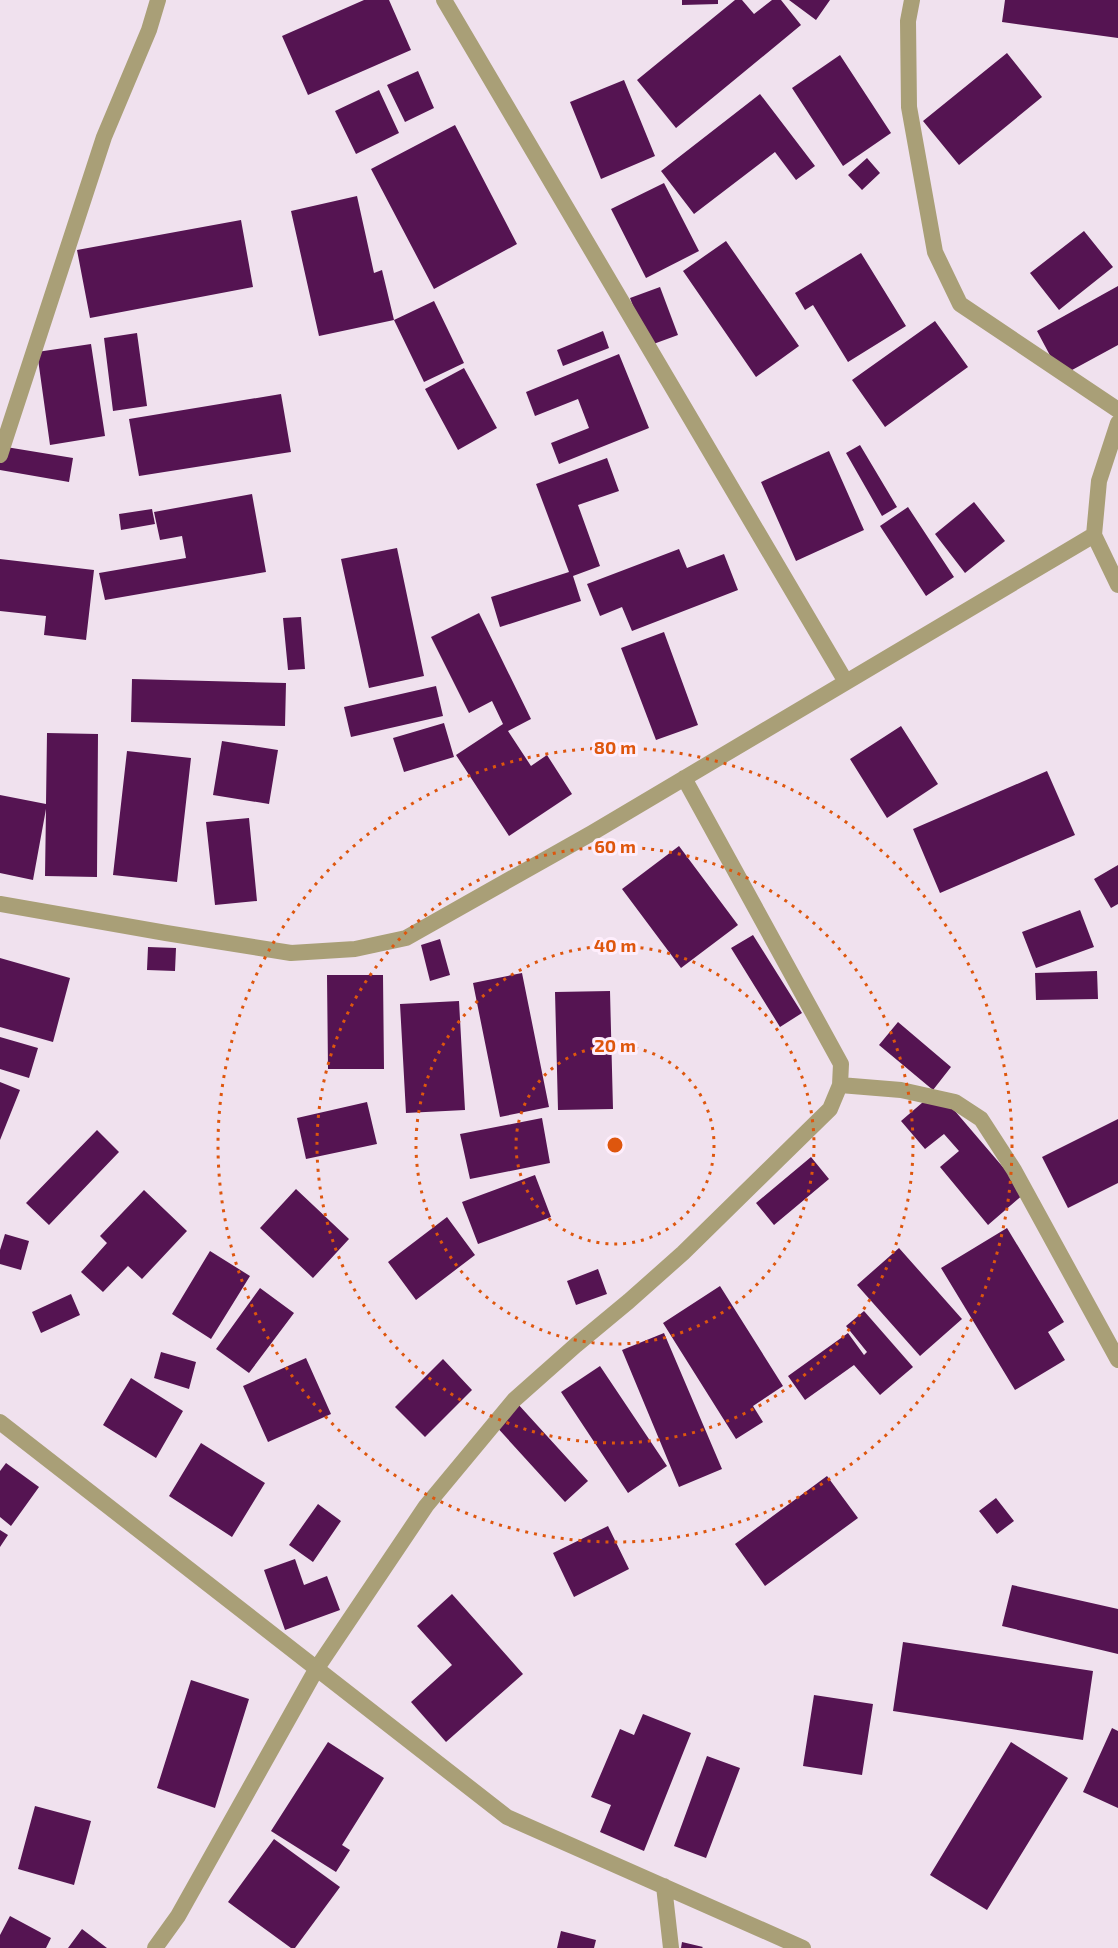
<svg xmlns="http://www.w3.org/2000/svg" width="1118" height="1948" font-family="'Exo 2',sans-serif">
  <rect width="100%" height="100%" fill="#f0e1ee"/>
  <path fill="#551452" d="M364,0H389L411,50L308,95L282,36Z
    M682,0H718V4L682,5Z
    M735,0H742L754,14L772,0H781L801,25L676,128L637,80Z
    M789,0H830L816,20Z
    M1005,0H1118V38L1002,22Z
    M1007,53L1042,97L959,165L923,121Z
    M840,55L891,133L843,166L792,88Z
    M418,71L434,108L405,122L387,85Z
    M624,80L655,156L601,179L570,102Z
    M379,90L399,133L356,154L335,111Z
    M760,94L815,166L796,180L775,152L694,214L661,171Z
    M455,125L517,244L434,289L371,169Z
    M867,158L880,173L862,190L848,175Z
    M664,183L699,251L646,278L611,209Z
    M357,196L374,273L382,270L394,320L319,336L291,211Z
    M241,220L253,287L90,318L77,250Z
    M1084,231L1113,267L1059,310L1030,273Z
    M726,241L799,346L756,377L683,271Z
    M861,253L906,326L848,362L813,305L805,310L795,293Z
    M1118,286V345L1061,376L1037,331Z
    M660,287L678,335L648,346L630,298Z
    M434,301L464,363L424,382L394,320Z
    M935,321L968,367L885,427L852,380Z
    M603,331L609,348L563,366L557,350Z
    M137,333L147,406L113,411L104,338Z
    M91,344L105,436L50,445L37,352Z
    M619,354L649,428L559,464L551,443L589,428L578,399L535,416L526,392Z
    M464,368L497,428L458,450L425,389Z
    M281,394L291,452L139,476L129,419Z
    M860,445L897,507L882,516L846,453Z
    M0,446L73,458L69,482L0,470Z
    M829,451L864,530L796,561L761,482Z
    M607,458L619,491L578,505L600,566L573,576L581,601L500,627L491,597L569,572L536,484Z
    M252,494L266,572L105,600L99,573L186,558L182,536L160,540L154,512Z
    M974,502L1005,541L965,573L935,534Z
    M908,507L954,577L926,596L880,526Z
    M152,509L155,524L121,530L119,514Z
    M397,548L424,676L369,688L341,559Z
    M679,549L687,568L724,554L738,590L632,631L622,607L600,616L587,584Z
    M0,559L94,570L86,640L44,635L46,616L0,611Z
    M479,613L531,719L508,731L531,766L547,755L572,794L509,836L456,755L503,724L492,701L469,713L431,637Z
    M301,617L305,669L288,670L283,618Z
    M664,632L698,725L656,740L621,648Z
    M132,679L286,683L285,726L131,722Z
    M436,686L443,716L351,737L344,707Z
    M444,723L454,757L404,772L393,738Z
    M901,726L938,784L887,818L850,759Z
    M47,733L98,734L97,877L45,876L46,809L33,880L0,873V795L46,804Z
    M222,741L278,750L269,804L213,795Z
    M127,751L191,758L177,882L113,875Z
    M1047,771L1075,835L940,893L913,829Z
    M249,818L257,901L215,905L206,822Z
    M679,846L738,925L681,968L622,889Z
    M1118,865V904L1111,908L1094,879Z
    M1080,910L1094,947L1036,968L1022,932Z
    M753,935L802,1013L780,1027L731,948Z
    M440,939L450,975L430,981L421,945Z
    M148,947L176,948L175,971L147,970Z
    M0,958L70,978L53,1042L0,1027Z
    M1097,971L1098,999L1036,1000L1035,973Z
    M522,973L549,1107L500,1117L473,983Z
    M327,975H383L384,1069H328Z
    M610,991L613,1109L558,1110L555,992Z
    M459,1001L465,1110L406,1113L400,1004Z
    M898,1022L951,1067L933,1090L879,1045Z
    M0,1037L38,1048L29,1078L0,1069Z
    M0,1082L20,1090L0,1140Z
    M937,1090L1025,1193L988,1225L940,1167L959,1151L944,1134L925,1149L901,1121Z
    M367,1102L377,1144L306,1159L297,1118Z
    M542,1118L550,1163L470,1179L460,1134Z
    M1118,1119V1183L1068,1208L1042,1157Z
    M97,1130L119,1152L49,1225L26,1203Z
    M811,1157L829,1179L774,1225L756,1203Z
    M535,1175L551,1217L478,1244L462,1202Z
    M296,1189L349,1239L313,1278L260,1228Z
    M144,1190L187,1231L142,1279L128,1266L103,1292L81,1272L107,1243L100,1236Z
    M447,1217L475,1255L416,1300L388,1262Z
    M1007,1228L1064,1322L1048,1332L1065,1360L1015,1390L941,1268Z
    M5,1234L29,1241L21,1270L0,1264V1250Z
    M899,1248L962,1319L920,1356L857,1285Z
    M210,1251L250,1276L211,1339L172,1314Z
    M598,1269L607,1294L576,1305L567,1281Z
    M720,1286L783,1386L753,1406L763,1422L736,1439L663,1323Z
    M260,1288L294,1313L249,1373L216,1349Z
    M71,1294L80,1315L41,1333L32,1312Z
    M864,1311L913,1367L880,1395L854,1365L805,1400L788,1376L848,1333L864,1355L867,1352L846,1326Z
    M664,1333L722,1469L679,1487L622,1350Z
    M161,1352L196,1362L189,1389L154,1378Z
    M306,1358L331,1414L268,1442L243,1386Z
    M443,1359L472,1390L425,1437L395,1407Z
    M600,1366L667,1466L628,1493L561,1392Z
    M131,1378L183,1411L156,1458L103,1425Z
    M517,1403L588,1481L565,1502L494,1424Z
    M201,1443L265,1483L232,1537L169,1496Z
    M6,1463L39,1487L11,1526L0,1517V1471Z
    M827,1476L858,1518L765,1586L735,1544Z
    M996,1498L1014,1521L997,1534L979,1511Z
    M318,1504L341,1521L313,1562L289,1545Z
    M608,1526L629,1569L574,1597L553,1553Z
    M0,1530L8,1535L0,1547Z
    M295,1559L304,1585L327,1576L340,1610L285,1630L264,1570Z
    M1012,1585L1118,1609V1654L1002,1626Z
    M452,1594L523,1674L446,1742L411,1702L452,1665L417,1626Z
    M903,1642L1093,1671L1083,1740L893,1711Z
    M191,1680L249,1699L215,1808L157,1788Z
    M814,1695L873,1704L862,1775L803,1766Z
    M643,1714L691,1733L644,1851L600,1832L611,1805L591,1797L620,1729L634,1735Z
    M1112,1728L1118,1731V1808L1083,1792Z
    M328,1742L384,1778L342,1845L350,1850L336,1872L271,1831Z
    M1011,1742L1068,1778L987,1910L930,1875Z
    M707,1756L740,1768L706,1858L674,1846Z
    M35,1806L91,1821L74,1885L18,1869Z
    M274,1839L340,1887L295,1948H291L228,1902Z
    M10,1916L51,1938L46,1948H0V1935Z
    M82,1929L107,1948H68Z
    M561,1931L596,1940L594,1948H557Z
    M682,1942L703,1947L702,1948H681Z"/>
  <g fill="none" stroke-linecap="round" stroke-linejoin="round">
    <path stroke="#a99f77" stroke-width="16" d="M444,0L846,682
      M912,0L908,21L909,107L935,252L960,304L1118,410
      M1118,423L1099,481L1094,535L1118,585
      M0,455L104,137L149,30L158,0
      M0,904L166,933L291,953L355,949L406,938L592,833L1094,535
      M840,1085L901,1090L955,1102L981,1119L1014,1170L1118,1360
      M0,1422L507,1817L803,1948
      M664,1886L671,1948
      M155,1948L178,1916L317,1668L426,1506L514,1400L576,1345L629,1301L683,1253L830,1109L840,1085L841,1064L684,778"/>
  </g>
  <g fill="none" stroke="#de560d" stroke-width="3" stroke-dasharray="3 6">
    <circle cx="615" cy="1145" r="99"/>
    <circle cx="615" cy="1145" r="199"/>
    <circle cx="615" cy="1145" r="298"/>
    <circle cx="615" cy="1145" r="397"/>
  </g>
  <circle cx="615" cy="1145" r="9" fill="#de560d" stroke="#feeefc" stroke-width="3"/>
  <g font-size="18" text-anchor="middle" font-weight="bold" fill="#de560d" stroke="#feeefc" stroke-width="6" stroke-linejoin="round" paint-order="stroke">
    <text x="615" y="754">80 m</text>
    <text x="615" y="853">60 m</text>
    <text x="615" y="952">40 m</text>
    <text x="615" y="1052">20 m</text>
  </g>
</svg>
